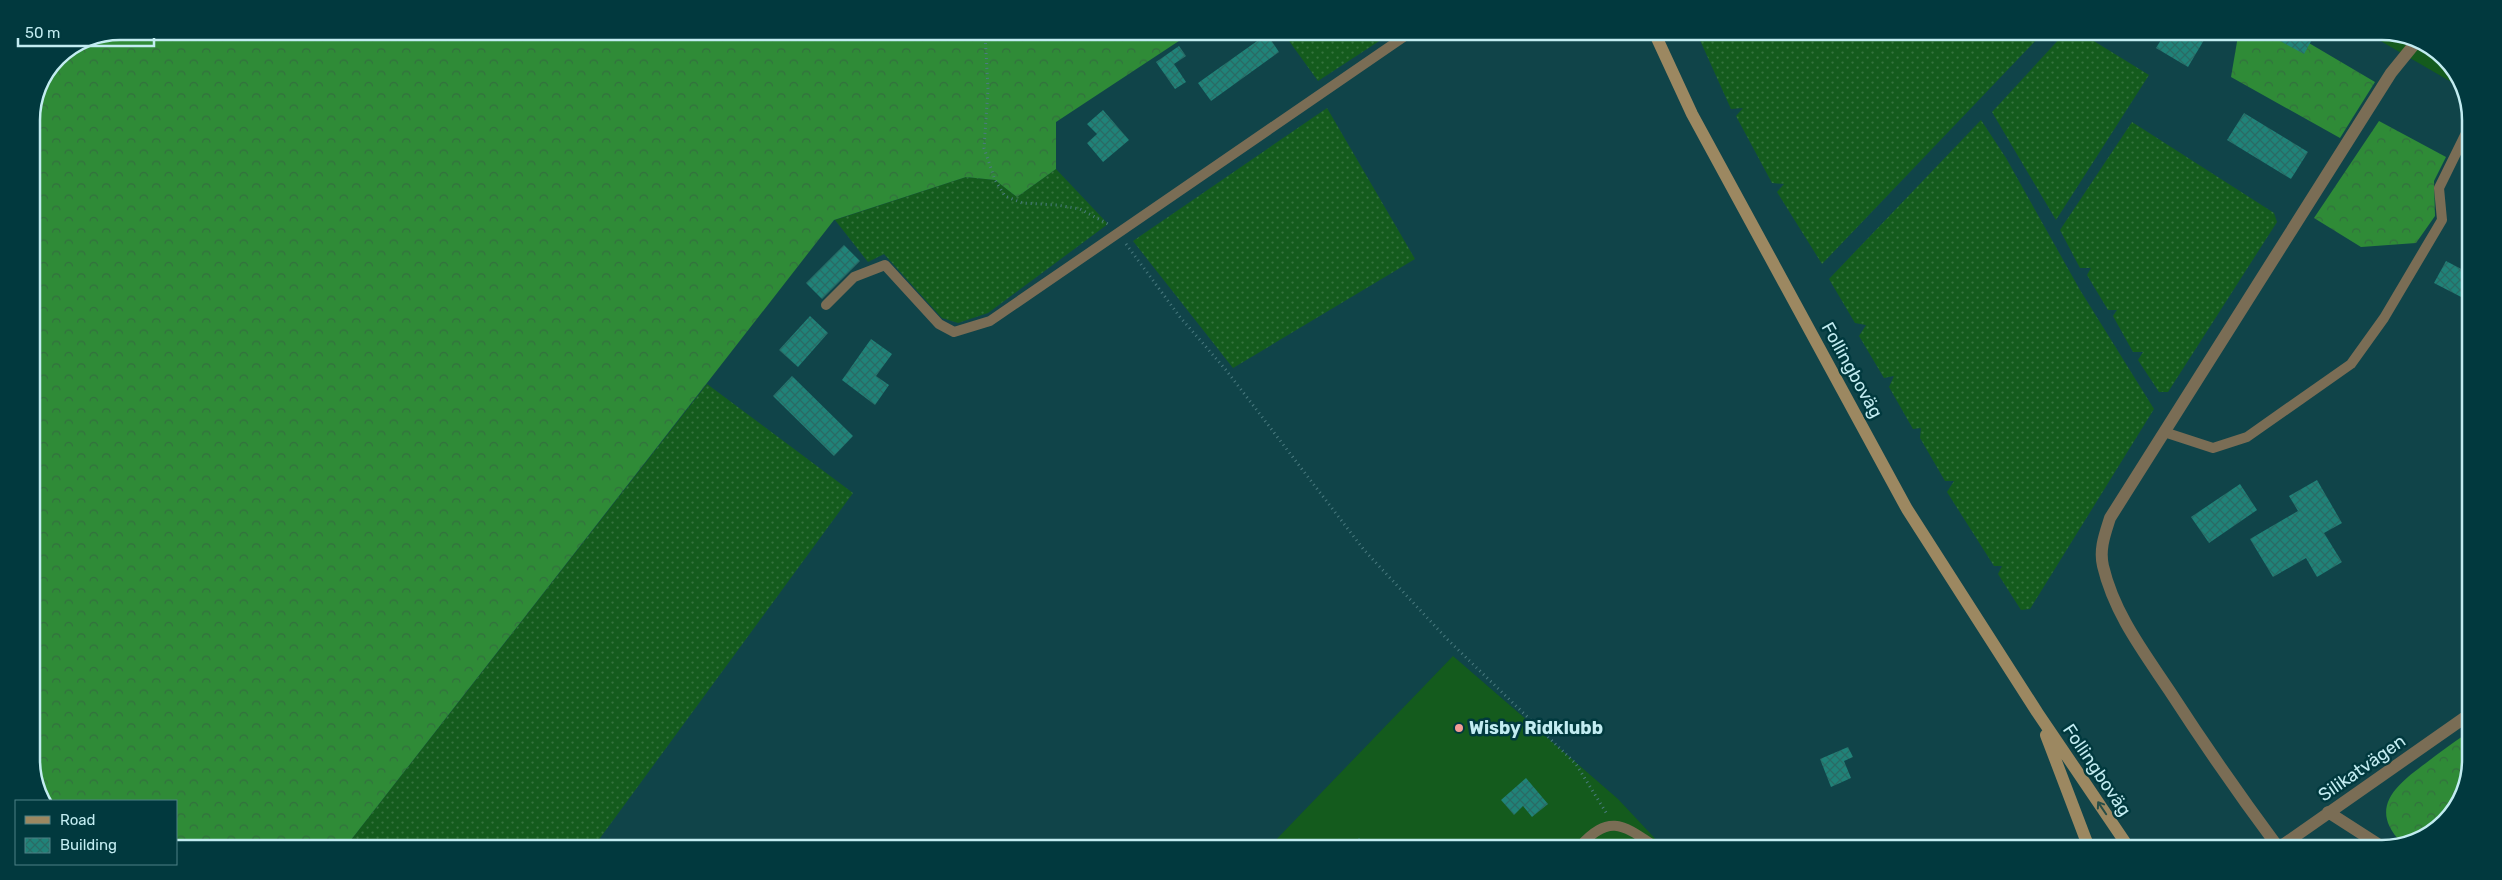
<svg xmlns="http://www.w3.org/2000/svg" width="2502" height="880" font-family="Rubik,sans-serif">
  <defs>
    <pattern id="grass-dots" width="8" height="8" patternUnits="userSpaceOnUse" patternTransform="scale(1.25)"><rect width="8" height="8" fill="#145b1d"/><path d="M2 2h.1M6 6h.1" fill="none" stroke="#35733e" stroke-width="1.8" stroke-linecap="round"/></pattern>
    <pattern id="forest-crowns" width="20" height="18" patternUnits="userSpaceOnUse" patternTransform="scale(1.25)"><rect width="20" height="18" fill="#2f8b37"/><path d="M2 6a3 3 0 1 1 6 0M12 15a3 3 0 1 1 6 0" fill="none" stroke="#33703e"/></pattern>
    <pattern id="building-cross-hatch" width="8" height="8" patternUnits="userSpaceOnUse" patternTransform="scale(1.25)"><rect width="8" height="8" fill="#208379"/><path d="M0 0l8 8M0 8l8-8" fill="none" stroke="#2a6b65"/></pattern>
  </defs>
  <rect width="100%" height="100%" fill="#104449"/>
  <path fill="url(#grass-dots)" d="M1284,34H1390L1318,81Z
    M1702,34L2041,35L1822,264L1777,192L1784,184L1772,183L1736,116L1743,108L1731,109L1699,38Z
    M2063,35H2084L2149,75L2056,220L1992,112Z
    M1327,108L1415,259L1233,368L1133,241Z
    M1981,120L2006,158L2080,290L2154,409L2030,609L2021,610L1998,574L2002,566H1994L1947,492L1954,481H1945L1920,438L1921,428L1913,429L1889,387L1894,376L1884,378L1859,336L1866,325L1855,323L1829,279Z
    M2132,122L2274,213L2277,222L2168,392H2159L2138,360L2143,352H2133L2113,316L2117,310H2108L2087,275L2091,268H2080L2060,230Z
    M1056,169L1108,224L988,313L958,323L942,318L884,254L868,262L835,220L966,177L995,180L1017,197Z
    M707,384L853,493L595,845H347Z"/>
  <path fill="url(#forest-crowns)" d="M120,31L1191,33L1056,122V169L1017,197L995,180L966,177L834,220L347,845L176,844V801H45L31,766V114L57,57L86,38Z
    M2238,36H2297L2375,82L2340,138L2231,77Z
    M2379,121L2446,157L2434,181L2435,216L2416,243L2361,247L2314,218Z
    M2466,734V788L2436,831L2401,842C2368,808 2396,785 2426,763C2439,753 2452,743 2466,734Z"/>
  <path fill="#145b1d" d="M2372,36H2410L2452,66L2460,87Z
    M1453,656L1618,799L1663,847H1269Z"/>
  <path fill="url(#building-cross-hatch)" d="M1267,34L1279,52L1211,101L1198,83Z
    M2164,35H2207L2188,67L2156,48Z
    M2282,36H2314L2304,54L2280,41Z
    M1179,46L1186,56L1174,64L1186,82L1175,89L1156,62Z
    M1103,110L1129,140L1103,162L1087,143L1097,134L1087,124Z
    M2244,113L2308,152L2291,179L2227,140Z
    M844,245L860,261L822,299L806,283Z
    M2446,261L2469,273V291L2465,299L2434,283Z
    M810,316L828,333L798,367L779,350Z
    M871,339L892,354L876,376L889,385L875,405L842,380Z
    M792,376L853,436L834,456L773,396Z
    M2317,480L2342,523L2324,533L2342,562L2317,577L2306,558L2273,577L2250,539L2298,511L2289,496Z
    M2240,484L2257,510L2209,543L2191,517Z
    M1848,747L1853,757L1844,761L1851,778L1831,787L1820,759Z
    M1526,778L1548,804L1532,817L1523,806L1514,815L1501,800Z
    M1359,838L1368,847H1350Z"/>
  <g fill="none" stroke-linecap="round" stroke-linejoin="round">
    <path stroke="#4b7c81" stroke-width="3" stroke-dasharray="1 4" stroke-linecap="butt" d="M985,33L988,89L984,148L995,180L1005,196L1022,203L1057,205L1080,209L1108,224
      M1126,244L1180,317L1226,370L1364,550L1448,640L1576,764L1607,814"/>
    <path stroke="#7a6d55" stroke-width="10" d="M826,305L854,277L885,265L939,324L954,332L990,321L1408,34
      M2164,432L2213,448L2247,437L2351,364L2384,318L2442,220L2439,188L2470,125
      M1579,847C1610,813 1623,825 1656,847"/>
    <path stroke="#7a6d55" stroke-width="12" d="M2328,812L2384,848
      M2278,847C2240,796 2204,744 2169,690C2143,651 2114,613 2103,566C2099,549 2105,534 2110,518L2391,73L2417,41
      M2277,849L2467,716"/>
    <path stroke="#9c8861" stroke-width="12" d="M1655,34L1692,114L1907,509L2037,712L2129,848
      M2046,735L2089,848"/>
  </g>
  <defs><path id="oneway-shaft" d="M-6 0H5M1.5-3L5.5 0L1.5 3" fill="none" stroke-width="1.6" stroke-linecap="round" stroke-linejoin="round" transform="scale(1.25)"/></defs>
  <use stroke="#284d47" href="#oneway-shaft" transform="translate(2102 808) rotate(-124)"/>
  <circle fill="#f59c95" stroke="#01393e" stroke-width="2" cx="1459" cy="728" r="5"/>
  <g text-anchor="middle" stroke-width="5" stroke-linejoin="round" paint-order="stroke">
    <g font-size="18" fill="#c2ecf1" stroke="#01393e">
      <text transform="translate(1852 370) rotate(61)" y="6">Follingboväg</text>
      <text transform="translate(2362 768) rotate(-35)" y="6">Silikatvägen</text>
      <text transform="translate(2097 770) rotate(56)" y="6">Follingboväg</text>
    </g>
    <g font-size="18" font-weight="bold" fill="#c2ecf1" stroke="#01393e" text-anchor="start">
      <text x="1469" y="734">Wisby Ridklubb</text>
    </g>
  </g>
  <path d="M0 0H2502V880H0ZM120 40H2382A80 80 0 0 1 2462 120V760A80 80 0 0 1 2382 840H120A80 80 0 0 1 40 760V120A80 80 0 0 1 120 40Z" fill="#01393e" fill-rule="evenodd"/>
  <path fill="none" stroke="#c2ecf1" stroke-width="2.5" d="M120 40H2382A80 80 0 0 1 2462 120V760A80 80 0 0 1 2382 840H120A80 80 0 0 1 40 760V120A80 80 0 0 1 120 40Z"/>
  <rect x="15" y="800" width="162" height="65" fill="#01393e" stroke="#4e8186"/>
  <rect x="25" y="816" width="25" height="8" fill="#9c8861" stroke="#4e8186"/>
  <text x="60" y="825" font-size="15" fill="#c2ecf1">Road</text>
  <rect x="25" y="838" width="25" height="15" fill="url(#building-cross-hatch)" stroke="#4e8186"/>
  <text x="60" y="850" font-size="15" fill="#c2ecf1">Building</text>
  <path d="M18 38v8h136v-8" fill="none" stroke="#c2ecf1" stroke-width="2.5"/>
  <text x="25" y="38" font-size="15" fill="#c2ecf1" stroke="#01393e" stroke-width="4" paint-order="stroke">50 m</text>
</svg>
